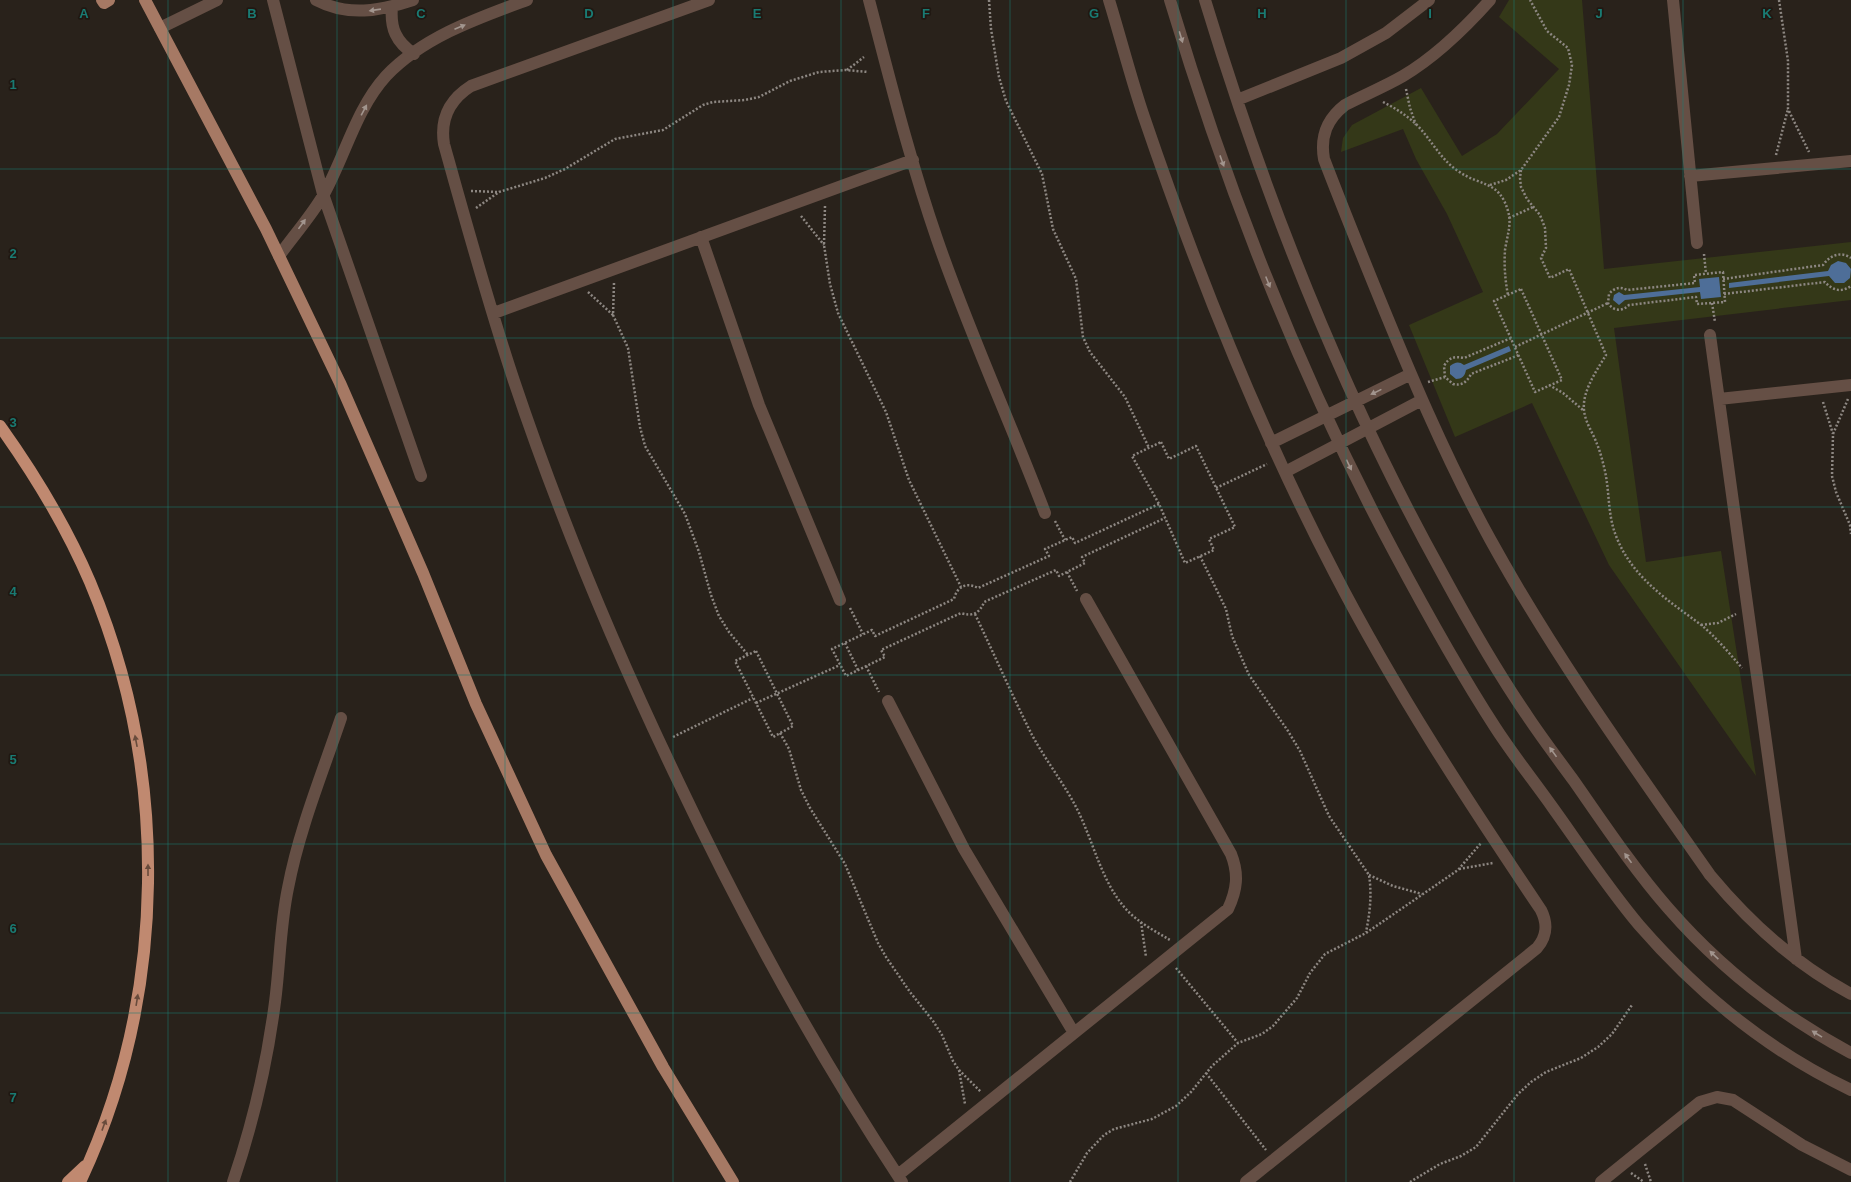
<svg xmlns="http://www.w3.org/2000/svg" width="1851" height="1182" font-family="Helvetica,sans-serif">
  <rect width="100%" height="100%" fill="#29221b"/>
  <path fill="#343818" d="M1509,0H1582L1604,269L1851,242V300L1614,328L1646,562L1721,551L1756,776L1609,565L1532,403L1455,437L1409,325L1483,292L1447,214L1416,159L1403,129L1341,152L1343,138L1352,125L1421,88L1462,156L1497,134L1559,69L1499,17Z"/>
  <path fill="#4e6e98" d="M1838,261L1846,263L1851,269L1850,278L1844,283H1835L1829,276L1729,288V283L1828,271L1831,265Z
    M1719,277L1721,297L1701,299L1700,292L1625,300L1619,305L1613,300L1614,295L1619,292L1624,295L1700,287L1699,279Z
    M1509,346L1511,351L1466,370C1465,376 1462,379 1456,379L1450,374V366C1455,362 1459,361 1464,365Z"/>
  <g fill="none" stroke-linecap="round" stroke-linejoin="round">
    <path stroke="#8d8782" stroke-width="2.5" stroke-dasharray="2 2" stroke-linecap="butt" d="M989,0L991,29L999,77L1006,101L1042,174L1053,229L1076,279L1083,337L1090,352L1125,397L1149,448
      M1779,0L1788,61V109L1809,152
      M847,70L864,57
      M1406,89L1410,108L1416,125
      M1383,102C1395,108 1406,115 1416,124C1431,139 1440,159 1458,171C1481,187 1499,180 1508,211C1512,224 1507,236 1505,250C1504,265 1505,280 1508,295
      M1776,155L1788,109
      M1521,170L1520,178L1521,187L1527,199L1540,215L1545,228L1546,248L1541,258L1550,278L1569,269L1606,355C1597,370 1582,391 1584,410C1585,422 1593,433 1597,444C1600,451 1602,459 1604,467C1610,490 1607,513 1616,536C1632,577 1666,599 1700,624C1715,636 1729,653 1742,668
      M1490,185L1506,180L1521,170L1559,117L1569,85L1572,65L1568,48L1547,31L1530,0
      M471,191L498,192
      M825,206L824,245L830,284L838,313L886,412L909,480L961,587
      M476,208L499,192L545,178L565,169L615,139L663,130L703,105L713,102L745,100L759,97L790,81L819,72L846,70L868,72
      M801,216L824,245
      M1509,218L1533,207
      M1704,254L1706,274
      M1723,272L1725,302L1697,304L1696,297L1629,305C1622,312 1613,311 1608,303L1609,294C1614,288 1620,286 1627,290L1695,283L1694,275Z
      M1723,279L1823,265C1830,255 1841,251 1851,258
      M614,283L613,315L628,348L640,427L645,446L685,514L699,552L711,595L719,616L729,632L748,655
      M1521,289L1562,380L1535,392L1494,301Z
      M588,292L613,315
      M1724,294L1825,282C1832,290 1841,293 1851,286
      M1712,303L1715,322
      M1511,338L1464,358C1455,356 1449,357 1444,366L1445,377L1453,384C1462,386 1467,382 1471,374L1519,355
      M1515,347L1608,303
      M1428,382L1445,377
      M1549,385L1563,393L1583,410
      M1848,399L1833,434L1832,476L1836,492L1850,525L1851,534
      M1823,402L1833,434
      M1161,442L1169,459L1196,446L1235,527L1209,539L1214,550L1185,563L1159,504L1132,456Z
      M1216,488L1267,464
      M1159,504L1075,543L1072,537L1045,549L1049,556L978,588C967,582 957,586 954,599L875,636L872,630L832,649L846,676L885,657L881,650L961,613C972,617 980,613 984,602L1056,570L1059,576L1085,563L1082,557L1165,518
      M1055,521L1065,540
      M1200,556L1226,609L1232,636L1249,675L1288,731L1300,751L1329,816L1369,875C1372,894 1370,913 1366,932
      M1067,572L1077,591
      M850,608L863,634
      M975,614C994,654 1012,695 1032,735C1045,759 1062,781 1075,805C1093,839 1100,879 1125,908C1137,922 1155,931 1170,940
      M1701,625L1718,623L1736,614
      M845,643L858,670
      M756,651L793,726L773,737L735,661Z
      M866,666L879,692
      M756,703L840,665
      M780,733L789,749L801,790L810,808L845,864L878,943L886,957L910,992L933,1021L942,1035L953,1061L959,1070L981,1092
      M673,737L753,698
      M1459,869L1493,863
      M1369,875L1393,886L1422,894
      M1141,922L1146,957
      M1176,968L1238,1043
      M959,1070L965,1104
      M1206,1073L1266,1150
      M1645,1164L1651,1182
      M1631,1173L1644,1182
      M1070,1182L1087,1153L1104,1135L1114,1129L1152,1119L1176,1106L1191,1092L1212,1066L1238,1043L1262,1034L1273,1026L1297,998L1310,973L1325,954L1366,933L1423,894L1458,870L1481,843
      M1410,1182L1440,1164L1461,1156L1476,1147L1518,1094L1531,1082L1546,1072L1581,1058L1598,1047L1612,1034L1632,1005"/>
    <path stroke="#654f45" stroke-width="12" d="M273,0L323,194L421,476
      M316,0C348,17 380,11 413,0
      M709,0L471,86C449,100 440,119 444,144C466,223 488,303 514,381C560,518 616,652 679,783C744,920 818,1055 902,1182
      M869,0C890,80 910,161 937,239C969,332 1010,421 1045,513
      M1109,0C1121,39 1131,79 1144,117C1197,273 1258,426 1334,572C1395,690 1467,800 1541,910C1548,924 1547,936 1537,948L1246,1182
      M1170,0C1227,190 1299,374 1393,550C1425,610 1458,670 1495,727C1513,755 1534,781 1553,808C1581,847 1608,888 1639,925C1698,993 1769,1051 1851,1090
      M1205,0C1265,198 1341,391 1442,573C1468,621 1495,669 1526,714C1541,737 1558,759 1574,781C1604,824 1634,869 1668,908C1720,968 1782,1016 1851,1053
      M1490,0C1465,28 1435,57 1403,76C1384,87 1364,95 1345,105C1327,119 1320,136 1324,159C1340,201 1357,243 1374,285C1409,371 1445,457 1490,539C1555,657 1633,765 1710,875C1750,923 1796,965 1851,994
      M1673,0L1697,243
      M392,7C390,28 396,42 414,54
      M160,28L217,0
      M1237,100L1341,58L1386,33L1429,0
      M1690,176L1851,161
      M701,237L759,405L840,600
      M279,256C294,235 312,215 324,194C345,156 356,109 386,76C423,37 478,18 527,0
      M494,313L913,160
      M1710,335L1796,959
      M1719,399L1851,385
      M1271,443L1411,374
      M1285,472L1422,400
      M888,701L964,849L1074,1033
      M898,1175L1228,909C1237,890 1239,874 1231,854L1086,599
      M233,1182C253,1123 267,1064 275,1002C280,964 280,926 288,888C299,830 322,774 341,718
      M1601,1182L1700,1102L1717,1097L1733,1100L1802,1145L1851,1170"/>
    <path stroke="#a67964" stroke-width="12" d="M102,0L104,3L109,0
      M145,0L266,229L340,383L423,573L476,704L546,855L663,1067L733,1182"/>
    <path stroke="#c08970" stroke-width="12" d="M0,426C35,475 66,526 90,582C170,772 168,995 80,1182
      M68,1182L85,1166"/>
  </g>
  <defs><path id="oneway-solid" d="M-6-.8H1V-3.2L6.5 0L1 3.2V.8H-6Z"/></defs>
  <g fill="#a2958e">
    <use href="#oneway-solid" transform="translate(375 10) rotate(172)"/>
    <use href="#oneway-solid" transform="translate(460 27) rotate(-23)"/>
    <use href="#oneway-solid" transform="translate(1181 37) rotate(73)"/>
    <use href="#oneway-solid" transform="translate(364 110) rotate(-62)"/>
    <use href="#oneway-solid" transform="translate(1222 161) rotate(70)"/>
    <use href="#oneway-solid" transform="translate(302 224) rotate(-54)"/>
    <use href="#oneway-solid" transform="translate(1268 282) rotate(68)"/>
    <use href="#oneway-solid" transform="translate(1376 392) rotate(154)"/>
    <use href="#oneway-solid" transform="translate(1349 465) rotate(64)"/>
    <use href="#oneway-solid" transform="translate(1553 752) rotate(-126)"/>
    <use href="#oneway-solid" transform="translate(1628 858) rotate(-126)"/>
    <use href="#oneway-solid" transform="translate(1714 955) rotate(-137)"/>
    <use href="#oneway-solid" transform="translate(1817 1034) rotate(-148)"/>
  </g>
  <g fill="#684b3c">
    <use href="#oneway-solid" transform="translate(136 741) rotate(-101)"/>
    <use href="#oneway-solid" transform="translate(148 870) rotate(-90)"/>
    <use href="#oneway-solid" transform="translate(137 1000) rotate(-81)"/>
    <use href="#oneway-solid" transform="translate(104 1125) rotate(-70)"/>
  </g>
  <path fill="none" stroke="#197b73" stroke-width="1" stroke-opacity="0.55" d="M168,0V1182M337,0V1182M505,0V1182M673,0V1182M841,0V1182M1010,0V1182M1178,0V1182M1346,0V1182M1514,0V1182M1683,0V1182M0,169H1851M0,338H1851M0,507H1851M0,675H1851M0,844H1851M0,1013H1851"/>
  <g font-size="13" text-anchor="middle" font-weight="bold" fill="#197b73" stroke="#201812" stroke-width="3.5" stroke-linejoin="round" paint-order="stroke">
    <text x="84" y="18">A</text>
    <text x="252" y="18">B</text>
    <text x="421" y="18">C</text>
    <text x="589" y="18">D</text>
    <text x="757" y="18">E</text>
    <text x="926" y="18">F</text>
    <text x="1094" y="18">G</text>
    <text x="1262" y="18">H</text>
    <text x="1430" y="18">I</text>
    <text x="1599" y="18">J</text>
    <text x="1767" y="18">K</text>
    <text x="13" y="89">1</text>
    <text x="13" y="258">2</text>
    <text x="13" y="427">3</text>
    <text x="13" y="596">4</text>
    <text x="13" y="764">5</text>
    <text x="13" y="933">6</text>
    <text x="13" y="1102">7</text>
  </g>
</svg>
